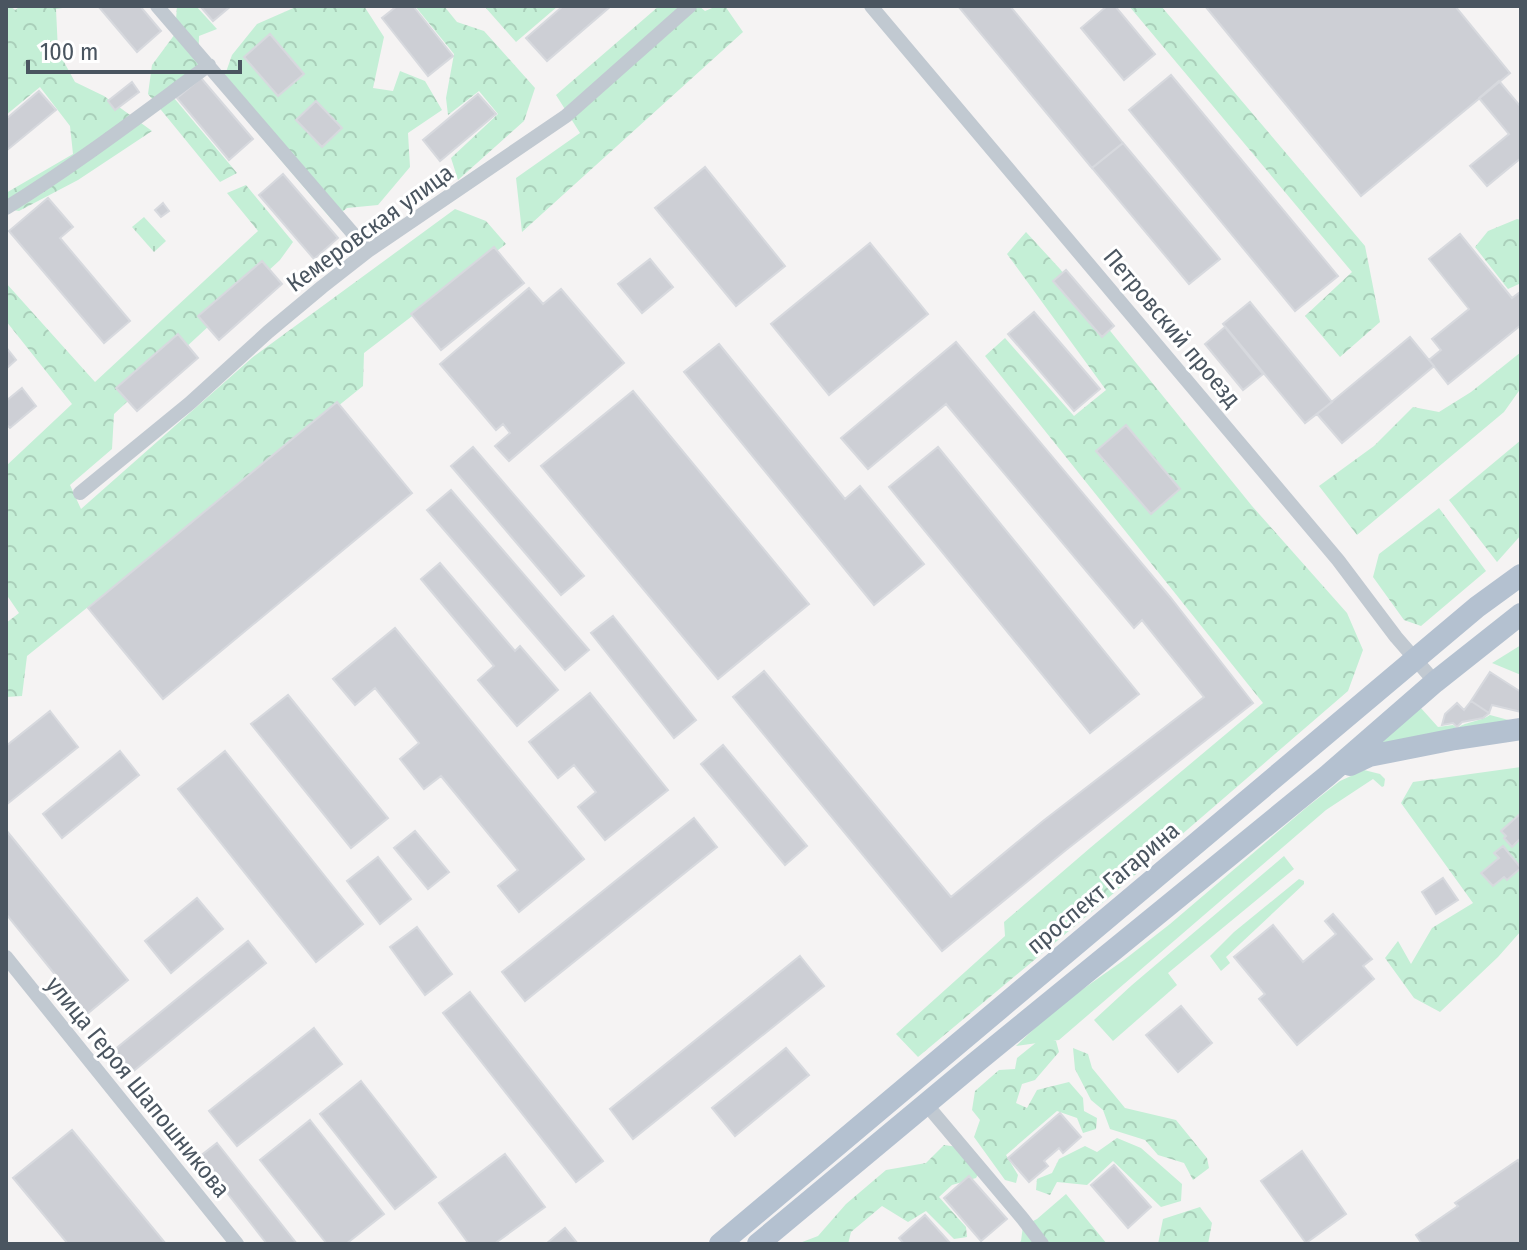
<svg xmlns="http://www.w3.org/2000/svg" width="1527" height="1250" font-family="'Fira Sans Condensed',sans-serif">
  <defs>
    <pattern id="forest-crowns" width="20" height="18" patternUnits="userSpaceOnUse" patternTransform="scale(2)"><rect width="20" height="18" fill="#c4efd6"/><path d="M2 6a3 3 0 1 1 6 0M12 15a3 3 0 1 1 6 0" fill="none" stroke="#aacfba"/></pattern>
    <pattern id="park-tufts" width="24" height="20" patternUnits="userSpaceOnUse" patternTransform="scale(2)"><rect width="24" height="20" fill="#c4efd6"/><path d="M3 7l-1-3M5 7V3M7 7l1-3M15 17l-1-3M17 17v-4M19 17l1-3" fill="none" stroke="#aacfba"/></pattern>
  </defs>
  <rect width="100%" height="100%" fill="#f5f3f3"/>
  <path fill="#c4efd6" d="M1521,645V675L1492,663Z
    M1420,707L1438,727L1453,725L1457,728C1467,721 1480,722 1490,715L1512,721L1370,748Z
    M1364,770L1380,774L1385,779L1384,786L1382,787L1373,779L1326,810L1059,1040L1016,1046L1056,1008L1124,960L1170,924L1307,807L1340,781Z
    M1284,856L1294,869L1168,973L1177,985L1113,1041L1094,1020L1132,985Z
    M1299,879L1304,881V884L1226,957L1230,963L1221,971L1210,956L1234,932Z"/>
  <path fill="url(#forest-crowns)" d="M6,6H10L15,10L21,6H76L56,9L58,51L75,82L104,96L152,131L78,180L19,211L6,209V193L73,154L70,126L40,87L6,115Z
    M177,6H196L217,29L199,36L198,76L174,98L237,173L220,182L148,94L152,65L175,34Z
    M298,6H364L384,37L373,88L393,91L400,71L425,81L442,110L408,133L410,167L378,205L347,208L332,220L220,89L232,55L257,24Z
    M415,6H444L457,22L484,31L535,88L524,121L458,180L451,158L498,114L479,91L448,115L446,98L454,54Z
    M486,6H558L516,42L485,7Z
    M659,6H699L705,11L717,6H725L743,32L522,232L516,178L580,133L556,95Z
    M1129,6H1161L1365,246L1380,322L1340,357L1305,316L1352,272Z
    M246,185L293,242L280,260L114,414L112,449L70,485L81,509L253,357L455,209L486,221L506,244L364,353L363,386L27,656L22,696L6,697V623L19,613L6,594V466L72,404L6,321V283L95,382L258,231L227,193Z
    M1517,219L1521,220V279L1519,284L1508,289L1475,247L1488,231Z
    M1026,232L1060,269L1252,506L1347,613L1363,650L1348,691L1100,905L918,1057L896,1034L1005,936L1004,922L1090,848L1263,703L985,356L1005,338L1074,416L1106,390L1007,254Z
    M1521,352V388L1504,412L1357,535L1319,486L1374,446L1413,407L1439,412L1471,392Z
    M1521,440V535L1497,562L1449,500Z
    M1439,508L1486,571L1421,626L1404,620L1373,577L1379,554Z
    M1521,767V931L1498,957L1440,1012L1414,998L1385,958L1398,941L1411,964L1432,928L1473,903L1401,803L1413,782Z
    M1043,1037L1056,1041L1059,1052L1035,1080L1022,1084L1016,1103L1027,1108L1037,1090L1069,1082L1083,1098L1084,1111L1097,1118L1096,1129L1083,1133L1077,1118L1057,1111L1006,1155L1018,1175L1016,1183L1005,1180L974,1137L980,1120L972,1110L975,1091L999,1070L1015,1069L1017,1058Z
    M1073,1048L1088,1054L1092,1068L1125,1108L1176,1120L1207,1158L1209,1168L1193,1180L1184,1163L1158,1155L1145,1140L1110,1129L1103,1110L1091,1100L1075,1069Z
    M1117,1138L1141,1148L1182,1184L1181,1201L1161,1207L1113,1161L1087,1185L1057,1182L1050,1195L1036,1190L1037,1179L1052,1173L1059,1159L1085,1146L1097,1152Z
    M944,1145L972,1149L984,1164L976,1178L952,1185L939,1197L966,1227L967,1237L954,1239L926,1211L908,1222L882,1206L851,1232L848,1244H797L818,1236L846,1204L886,1170L926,1163Z
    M1066,1194L1107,1244H1018L1021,1241L1023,1226L1037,1219Z
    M1200,1207L1212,1223L1208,1244H1158L1163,1219Z"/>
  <path fill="url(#park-tufts)" d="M144,217L166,241L154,252L132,227Z"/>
  <path fill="#cdcfd5" stroke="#d7d9de" stroke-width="2" d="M98,6H140L161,31L137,52Z
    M200,6H231L213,21Z
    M397,6H413L453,56L428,76L382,18Z
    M563,6H611L547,61L526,38Z
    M958,6H1010L1123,143L1092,168Z
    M1107,6H1115L1155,54L1124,80L1081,28Z
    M1205,6H1455L1510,73L1361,196Z
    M270,34L304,74L278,96L244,57Z
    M1171,75L1338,276L1295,311L1129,110Z
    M201,78L253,139L229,160L177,98Z
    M1499,81L1521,107V158L1487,186L1470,166L1509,134L1479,98Z
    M132,82L139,92L115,110L108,101Z
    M39,91L56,110L6,151V119Z
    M478,94L496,114L440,161L423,140Z
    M316,101L342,128L322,147L296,120Z
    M1123,143L1220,259L1189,284L1092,168Z
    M705,167L785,266L736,306L655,208Z
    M283,174L338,238L314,259L259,195Z
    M48,198L73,227L60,238L130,321L104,343L9,231Z
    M163,203L169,211L161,217L155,210Z
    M1460,234L1512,298L1520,292L1521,293V325L1448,384L1429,360L1441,350L1432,339L1469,309L1429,259Z
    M870,243L928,314L829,395L771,324Z
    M494,247L524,283L441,350L411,314Z
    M650,259L673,287L642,313L618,284Z
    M262,261L282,284L219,340L198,316Z
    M1066,270L1114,326L1102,337L1053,281Z
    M529,288L543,304L561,289L624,363L509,461L495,446L510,433L503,424L496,430L440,364Z
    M1250,302L1332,402L1305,423L1223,324Z
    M1034,312L1100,389L1074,411L1008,334Z
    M1225,327L1263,374L1243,390L1205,344Z
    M178,334L198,358L137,411L116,388Z
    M1410,337L1434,366L1342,443L1317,414Z
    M956,342L1170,597L1253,703L1066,850L942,951L733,697L764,671L951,897L1043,821L1204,697L1142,620L1134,628L946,404L868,469L841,438Z
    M719,344L845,499L860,486L924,564L874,605L684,372Z
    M6,347L16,360L6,369Z
    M22,388L36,406L10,428L6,424V401Z
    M633,391L809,604L718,679L541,466Z
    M337,402L412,493L163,699L88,608Z
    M1126,425L1180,489L1151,514L1096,451Z
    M473,447L584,576L561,595L451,466Z
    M938,447L1139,694L1090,733L889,487Z
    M451,490L589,650L565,670L427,510Z
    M440,563L515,651L520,646L558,690L517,726L478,680L494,666L421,579Z
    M613,616L696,720L674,738L591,633Z
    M395,628L584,859L519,912L498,886L518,870L441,776L424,789L400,759L419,743L375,688L355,705L333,679Z
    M1490,672L1521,692V712L1492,705L1489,713L1471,701Z
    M590,693L668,790L605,840L578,807L596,792L574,765L558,778L529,742Z
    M288,695L388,818L351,848L251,724Z
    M1471,701L1489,713L1483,718L1462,722L1457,727L1453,723L1442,725L1445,714L1457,703L1464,710Z
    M50,711L78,747L6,805V746Z
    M723,745L807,846L785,865L701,764Z
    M120,751L139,775L62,838L43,814Z
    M225,751L363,924L316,962L178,789Z
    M1521,813V838L1512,847L1504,838L1506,836L1501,831Z
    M694,818L717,847L525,1001L502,972Z
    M6,830L128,980L87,1014L6,914Z
    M415,831L449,872L428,889L394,848Z
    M1503,846L1521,868L1507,880L1504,877L1493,886L1481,873L1499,858L1494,853Z
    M378,857L411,899L380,924L347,881Z
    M1443,878L1458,900L1436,914L1422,892Z
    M197,898L223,929L171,973L145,941Z
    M1333,914L1372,959L1363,966L1374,979L1297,1045L1259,999L1265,994L1234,957L1273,925L1303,962L1336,934L1325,921Z
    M417,927L452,974L425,995L390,947Z
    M248,941L266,963L131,1073L113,1051Z
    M800,956L824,986L633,1139L610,1109Z
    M470,992L603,1161L576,1182L443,1013Z
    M1181,1006L1212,1043L1178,1072L1146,1035Z
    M314,1028L342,1064L237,1146L209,1111Z
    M786,1048L809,1075L735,1136L712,1108Z
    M361,1081L436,1177L395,1209L320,1114Z
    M1060,1113L1081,1137L1063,1153L1059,1148L1044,1161L1048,1166L1029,1182L1008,1158Z
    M310,1120L384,1214L346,1244H327L260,1160Z
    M72,1130L166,1244H68L13,1178Z
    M217,1143L297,1244H267L199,1157Z
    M1302,1151L1346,1214L1306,1243L1261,1181Z
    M505,1154L545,1207L494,1244H469L439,1203Z
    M1518,1160L1521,1165V1244H1422L1416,1235L1458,1206L1455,1203Z
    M1114,1165L1151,1207L1128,1228L1091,1185Z
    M969,1176L1007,1219L981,1241L944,1198Z
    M925,1215L951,1244H904L899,1238Z
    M565,1228L578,1244H546Z"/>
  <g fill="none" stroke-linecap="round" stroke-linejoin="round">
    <path stroke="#c1c9d1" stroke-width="14" d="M157,6L368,251
      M871,6L1338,560L1396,637L1435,682
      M6,208C77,164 142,114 209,65
      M80,493L190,403L268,332L322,287L368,251L566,116L690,6
      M6,957L237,1244
      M926,1104L1023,1219L1042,1244"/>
    <path stroke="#b4c1d0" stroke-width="22" d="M1350,765L1369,756L1455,739L1521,729
      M720,1244L1477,607L1521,575
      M758,1244L974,1064L1327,776L1435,682L1521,614"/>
  </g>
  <g text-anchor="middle" stroke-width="6" stroke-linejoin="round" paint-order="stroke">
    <g font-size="24" fill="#4a5560" stroke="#fff">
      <text transform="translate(370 228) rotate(-36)" y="8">Кемеровская улица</text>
      <text transform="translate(1172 328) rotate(50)" y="8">Петровский проезд</text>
      <text transform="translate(1103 888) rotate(-40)" y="8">проспект Гагарина</text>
      <text transform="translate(138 1087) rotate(51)" y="8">улица Героя Шапошникова</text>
    </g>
  </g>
  <rect width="1527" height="1250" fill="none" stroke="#4a5560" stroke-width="16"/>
  <path d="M28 60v12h212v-12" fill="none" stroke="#4a5560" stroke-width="4"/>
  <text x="40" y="60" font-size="24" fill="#4a5560" stroke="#ffffff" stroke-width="6" paint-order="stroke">100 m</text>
</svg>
